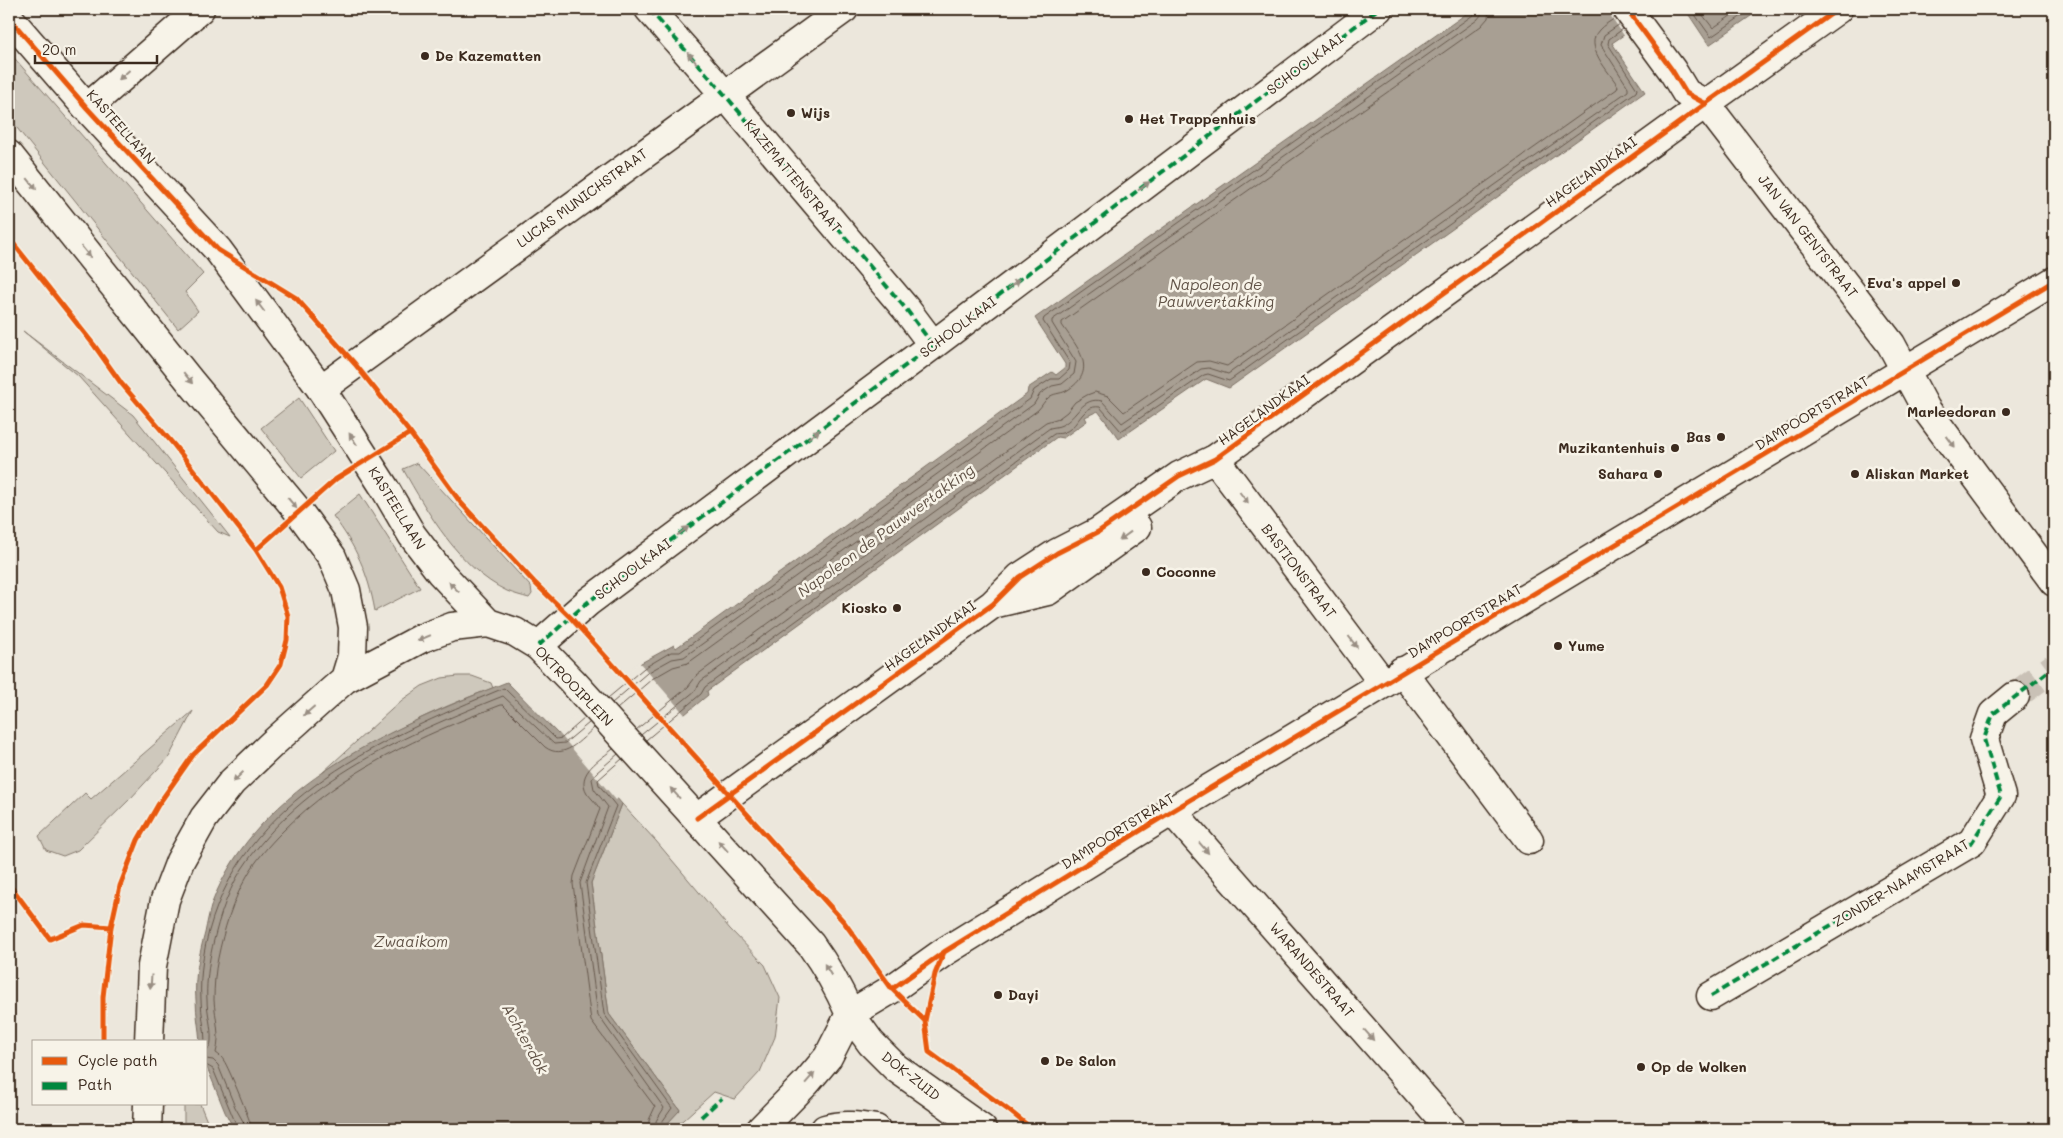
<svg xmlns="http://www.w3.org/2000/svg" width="2063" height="1138" font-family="Mali,sans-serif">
  <rect width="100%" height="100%" fill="#ece7dc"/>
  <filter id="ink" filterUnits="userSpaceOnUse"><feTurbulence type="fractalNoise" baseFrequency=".02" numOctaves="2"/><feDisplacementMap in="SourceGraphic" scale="10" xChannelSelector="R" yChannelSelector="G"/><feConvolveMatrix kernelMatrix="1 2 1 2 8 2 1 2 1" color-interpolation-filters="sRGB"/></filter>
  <g filter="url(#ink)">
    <path fill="#cec8bc" stroke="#84796d" d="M9,52L203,274L185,292L198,311L178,329L9,118Z
      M23,331L133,415L230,537L218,532L78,376Z
      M299,398L334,451L301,478L261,428Z
      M417,463L531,587L532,594L529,598C522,596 514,594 507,591C460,569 427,512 403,469Z
      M360,494L420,588L375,611C368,572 356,547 333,516Z
      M458,676H472L491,683L493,688C432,710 376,739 322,773L402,700L422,686L442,678Z
      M193,711L169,757L130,799L78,850L63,856L46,850L39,836L85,793L91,799Z
      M622,804L656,841L730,929L765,965L780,998L775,1037L760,1072L735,1099L714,1092L673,1129L666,1124L680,1110L609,1014L591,883Z
      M184,1104H200L210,1129H184Z"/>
    <path fill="#a89f93" stroke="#7c7064" d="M1473,9H1662L1612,43L1645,92L1229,388L1206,379L1119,439L1098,411L1085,417L1087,421L1063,438L1057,437L707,691L708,695L603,782L622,804L591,883L609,1014L680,1110L667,1124L672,1129H234L225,1112L206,1065V1042H200C199,1028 196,1014 196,1000C194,978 199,955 205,933C207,923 209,913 212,903C258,783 397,726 507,682L558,734L641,663L674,645L676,648L1027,394L1028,388L1052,372L1056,375L1065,368V364L1035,318Z
      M1685,9H1761L1709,45Z"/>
    <path fill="#ece7dc" d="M1606,9H1665L1625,37Z
      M639,662L686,716L606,782L619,797L616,800L546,718L558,731Z"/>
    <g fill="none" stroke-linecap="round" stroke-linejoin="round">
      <path stroke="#67594d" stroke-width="1" d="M1691,9L1711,37L1752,9
        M1698,9L1713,28L1741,9
        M608,698L644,668L671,652H680L1030,399L1034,390L1051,379H1059L1069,370L1070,363L1043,321L1044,318L1473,15L1476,9
        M612,703L647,673L672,659L684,657L1034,404L1040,394L1052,386L1062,384L1074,374L1076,362L1052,323V320L1477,20L1481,15L1482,9
        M617,709L652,679L673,667L688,663L1038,410C1042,406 1044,401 1048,398C1053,393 1060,394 1066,391C1100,371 1077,347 1062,325V322L1481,26L1488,18L1489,9
        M636,730L688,687L697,675L1046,422L1059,418L1067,412L1075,402L1087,395L1095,392L1108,396L1124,412L1197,362L1209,361L1227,366L1617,89L1618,86C1609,71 1583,47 1599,30C1603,25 1610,22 1615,18
        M641,735L695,691L701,681L1050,428C1054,427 1058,427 1062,425C1077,418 1082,396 1102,401L1122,423L1201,369L1209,368L1228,374L1628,91V87L1601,45L1604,35L1620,24
        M646,740L701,694L705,687L1054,434C1056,433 1059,434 1062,433C1079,429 1081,404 1100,407L1121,431L1204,375L1208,374L1229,381L1636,92L1637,89L1608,44L1609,39L1623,29
        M613,749C601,759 575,773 587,793C591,798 596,803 600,809L574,876L573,884L591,1021L655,1107L649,1120V1129
        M618,754L596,773L592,779L594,789L608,807L580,883L598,1015L664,1108L656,1121L657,1129
        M622,759L598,780L599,785L616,806L586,883L604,1014L672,1108L662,1122L664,1129
        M205,1042C205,1028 201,1014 201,1000C200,987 201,972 203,959C227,804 377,741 504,688L556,739L562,738L585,718
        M206,1051C209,1048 211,1045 211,1041C212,1027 207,1013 207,1000C206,987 208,971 210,958C216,928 225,895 242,869C302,778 406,735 503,696L554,744L565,743L589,723
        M206,1059L213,1060L218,1065L235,1107L244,1123L245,1129
        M206,1065L213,1069L238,1129
        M252,1129C252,1124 228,1066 224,1061C222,1057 219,1055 216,1053C221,1035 215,1018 214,1000C214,987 215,971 218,958C224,929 232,902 247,876C256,860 269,845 282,832C342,771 422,735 501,705H503L545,747C564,761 580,740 594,728"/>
      <path stroke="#c9c1b6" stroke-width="28" stroke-dasharray="28 14" stroke-linecap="butt" d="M2015,696L2054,667"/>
      <defs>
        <path id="minor" d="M649,9L725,95L906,309L933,345
          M1627,9L1672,70L1686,93L1706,104L1891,344L1926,409L2054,582
          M87,108L200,9
          M321,389L844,9
          M1215,459L1383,683
          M538,646L588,602L933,345L1378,9
          M1402,671L1529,840
          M1172,811L1451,1129
          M1711,996L1972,842L2001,796L1984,739L1993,714L2015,696
          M850,1014L871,1043L896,1068L982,1129
          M825,1129C842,1124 859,1126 876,1129"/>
        <path id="tertiary" d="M993,604L1048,591L1137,527
          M697,818L993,604L1020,577L1057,553L1098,532L1179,476L1215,459L1680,122L1838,9
          M850,1014L892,989L944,952L1172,811L2054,281"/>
        <path id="primary" d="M9,18L87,108L218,250L321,389L384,487L412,535L441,573L488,623
          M9,155L190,381L299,512L332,557L346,590L353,627L352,656L345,679
          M149,1042L152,966L165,900L180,861L204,818L232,782L273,743L345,679L422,638L452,627L488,623L515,632L538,646L572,681L811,945C827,967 839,989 850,1014L828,1057L806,1083L761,1129
          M147,1129L148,1104"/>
      </defs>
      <use href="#minor" stroke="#3b2a1e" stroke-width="31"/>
      <use href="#tertiary" stroke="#3b2a1e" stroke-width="31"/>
      <use href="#primary" stroke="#3b2a1e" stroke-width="31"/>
      <use href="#minor" stroke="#f7f3e8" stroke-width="28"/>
      <use href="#tertiary" stroke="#f7f3e8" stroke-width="28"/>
      <use href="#primary" stroke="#f7f3e8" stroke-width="28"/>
      <path stroke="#00873e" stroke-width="4" stroke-dasharray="8 4" stroke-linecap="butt" d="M649,9L725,95L906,309L933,345
        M538,646L588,602L933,345L1378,9
        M1711,996L1972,842L2001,796L1984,739L1993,714L2054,667
        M701,1117L722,1098"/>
      <defs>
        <path id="cycleway" d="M1627,9L1672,70L1686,93L1706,104
          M9,18L87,108L218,250L296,298L355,364L410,433L461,503L534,582L571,618L844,922L892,989L925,1021L929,1052L1011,1112L1032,1129
          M9,238L94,345L121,383L174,445L256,550L279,587L288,616L287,640L281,664L267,685L193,755L158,805L138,840L120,886L111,927L103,997V1042
          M256,550L336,479L410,433
          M697,818L993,604L1020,577L1057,553L1098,532L1179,476L1215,459L1680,122L1838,9
          M9,884L50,939L84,925L111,927
          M892,989L944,952L1172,811L2054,281
          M925,1021L935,974L944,952"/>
      </defs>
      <use href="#cycleway" stroke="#f7f3e8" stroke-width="8"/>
      <use href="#cycleway" stroke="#e8590c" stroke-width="5"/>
    </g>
    <defs><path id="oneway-solid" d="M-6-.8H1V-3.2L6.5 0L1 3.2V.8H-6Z" transform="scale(1.25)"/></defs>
    <g fill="#998e83">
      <use href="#oneway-solid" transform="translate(692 58) rotate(-131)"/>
      <use href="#oneway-solid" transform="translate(124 75) rotate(138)"/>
      <use href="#oneway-solid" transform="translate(32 184) rotate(51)"/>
      <use href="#oneway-solid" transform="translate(1144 186) rotate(-37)"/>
      <use href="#oneway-solid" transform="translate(86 252) rotate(51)"/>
      <use href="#oneway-solid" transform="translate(1014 284) rotate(-37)"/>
      <use href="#oneway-solid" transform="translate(260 306) rotate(-127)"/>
      <use href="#oneway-solid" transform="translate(188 378) rotate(51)"/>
      <use href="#oneway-solid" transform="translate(814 434) rotate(-37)"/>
      <use href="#oneway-solid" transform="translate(353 439) rotate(-123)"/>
      <use href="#oneway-solid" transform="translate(1951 442) rotate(54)"/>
      <use href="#oneway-solid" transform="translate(1244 498) rotate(53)"/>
      <use href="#oneway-solid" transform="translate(292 503) rotate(50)"/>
      <use href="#oneway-solid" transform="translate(683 531) rotate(-37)"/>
      <use href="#oneway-solid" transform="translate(1125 536) rotate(144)"/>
      <use href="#oneway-solid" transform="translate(454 587) rotate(-134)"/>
      <use href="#oneway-solid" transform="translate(424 638) rotate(157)"/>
      <use href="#oneway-solid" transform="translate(1353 642) rotate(53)"/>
      <use href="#oneway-solid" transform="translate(309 711) rotate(139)"/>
      <use href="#oneway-solid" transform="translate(238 777) rotate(136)"/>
      <use href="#oneway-solid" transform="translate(675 793) rotate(-132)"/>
      <use href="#oneway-solid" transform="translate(723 846) rotate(-132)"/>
      <use href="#oneway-solid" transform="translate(1204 848) rotate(49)"/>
      <use href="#oneway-solid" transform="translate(828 970) rotate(-121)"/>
      <use href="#oneway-solid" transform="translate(151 982) rotate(94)"/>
      <use href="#oneway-solid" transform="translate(1369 1035) rotate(49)"/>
      <use href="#oneway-solid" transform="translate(810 1078) rotate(-49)"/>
    </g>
  </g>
  <g fill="#3b2a1e" stroke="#f7f3e8" stroke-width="2">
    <circle cx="425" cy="56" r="5"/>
    <circle cx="791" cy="113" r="5"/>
    <circle cx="1129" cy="119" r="5"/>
    <circle cx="1956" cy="283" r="5"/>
    <circle cx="2006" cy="412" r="5"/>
    <circle cx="1721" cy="437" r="5"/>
    <circle cx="1675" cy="448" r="5"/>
    <circle cx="1658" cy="474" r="5"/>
    <circle cx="1855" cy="474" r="5"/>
    <circle cx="1146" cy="572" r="5"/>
    <circle cx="897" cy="608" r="5"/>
    <circle cx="1558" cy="646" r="5"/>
    <circle cx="998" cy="995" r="5"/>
    <circle cx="1045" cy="1061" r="5"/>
    <circle cx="1641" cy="1067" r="5"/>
  </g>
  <g text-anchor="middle" stroke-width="5" stroke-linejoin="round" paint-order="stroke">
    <g font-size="14" font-weight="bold" fill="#3b2a1e" stroke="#f7f3e8" text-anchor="start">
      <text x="435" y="61">De Kazematten</text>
      <text x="801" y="118">Wijs</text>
      <text x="1139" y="124">Het Trappenhuis</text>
      <text x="1946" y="288" text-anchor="end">Eva's appel</text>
      <text x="1996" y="417" text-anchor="end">Marleedoran</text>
      <text x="1711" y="442" text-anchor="end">Bas</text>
      <text x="1665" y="453" text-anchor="end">Muzikantenhuis</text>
      <text x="1648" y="479" text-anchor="end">Sahara</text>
      <text x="1865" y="479">Aliskan Market</text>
      <text x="1156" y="577">Coconne</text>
      <text x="887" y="613" text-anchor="end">Kiosko</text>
      <text x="1568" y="651">Yume</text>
      <text x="1008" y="1000">Dayi</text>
      <text x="1055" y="1066">De Salon</text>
      <text x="1651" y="1072">Op de Wolken</text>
    </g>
    <g font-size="14" fill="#3b2a1e" stroke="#f7f3e8">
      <text transform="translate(1305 64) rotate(-37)" y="5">SCHOOLKAAI</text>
      <text transform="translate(121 127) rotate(48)" y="5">KASTEELLAAN</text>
      <text transform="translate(1591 172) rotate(-36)" y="5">HAGELANDKAAI</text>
      <text transform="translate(793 176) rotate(50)" y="5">KAZEMATTENSTRAAT</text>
      <text transform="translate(582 198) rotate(-36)" y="5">LUCAS MUNICHSTRAAT</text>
      <text transform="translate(1808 236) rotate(52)" y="5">JAN VAN GENTSTRAAT</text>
      <text transform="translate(958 327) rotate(-37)" y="5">SCHOOLKAAI</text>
      <text transform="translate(1264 410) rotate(-36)" y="5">HAGELANDKAAI</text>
      <text transform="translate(1812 413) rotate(-31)" y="5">DAMPOORTSTRAAT</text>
      <text transform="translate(397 508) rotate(58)" y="5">KASTEELLAAN</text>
      <text transform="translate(633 569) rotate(-37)" y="5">SCHOOLKAAI</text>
      <text transform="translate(1299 571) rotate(53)" y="5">BASTIONSTRAAT</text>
      <text transform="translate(1465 621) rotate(-31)" y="5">DAMPOORTSTRAAT</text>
      <text transform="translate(930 636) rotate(-36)" y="5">HAGELANDKAAI</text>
      <text transform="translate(574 686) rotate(46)" y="5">OKTROOIPLEIN</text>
      <text transform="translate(1118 831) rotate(-32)" y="5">DAMPOORTSTRAAT</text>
      <text transform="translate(1901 883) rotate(-31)" y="5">ZONDER-NAAMSTRAAT</text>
      <text transform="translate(1312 970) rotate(49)" y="5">WARANDESTRAAT</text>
      <text transform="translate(911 1076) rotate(38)" y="5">DOK-ZUID</text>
    </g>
    <g font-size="15" font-style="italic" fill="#615347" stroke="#f7f3e8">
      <text x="1216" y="290">Napoleon de<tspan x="1216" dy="17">Pauwvertakking</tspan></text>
      <text transform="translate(886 531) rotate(-36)" y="5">Napoleon de Pauwvertakking</text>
      <text x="411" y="947">Zwaaikom</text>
      <text transform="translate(525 1039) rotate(61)" y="5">Achterdok</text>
    </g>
  </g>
  <rect width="2063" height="1138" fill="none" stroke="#f7f3e8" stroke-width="30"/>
  <rect x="15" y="15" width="2033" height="1108" fill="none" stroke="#3b2a1e" stroke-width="2" filter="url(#ink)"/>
  <rect x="32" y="1040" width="175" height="65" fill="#f7f3e8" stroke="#aca397"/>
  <rect x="42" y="1057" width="25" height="8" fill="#e8590c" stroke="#aca397"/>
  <text x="78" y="1066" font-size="15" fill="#3b2a1e">Cycle path</text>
  <rect x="42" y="1082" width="25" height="8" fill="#00873e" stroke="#aca397"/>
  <text x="78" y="1090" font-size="15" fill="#3b2a1e">Path</text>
  <path d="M35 55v8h122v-8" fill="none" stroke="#3b2a1e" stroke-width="2.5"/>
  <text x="42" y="55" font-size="15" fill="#3b2a1e" stroke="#f7f3e8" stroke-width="4" paint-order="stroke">20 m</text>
</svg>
